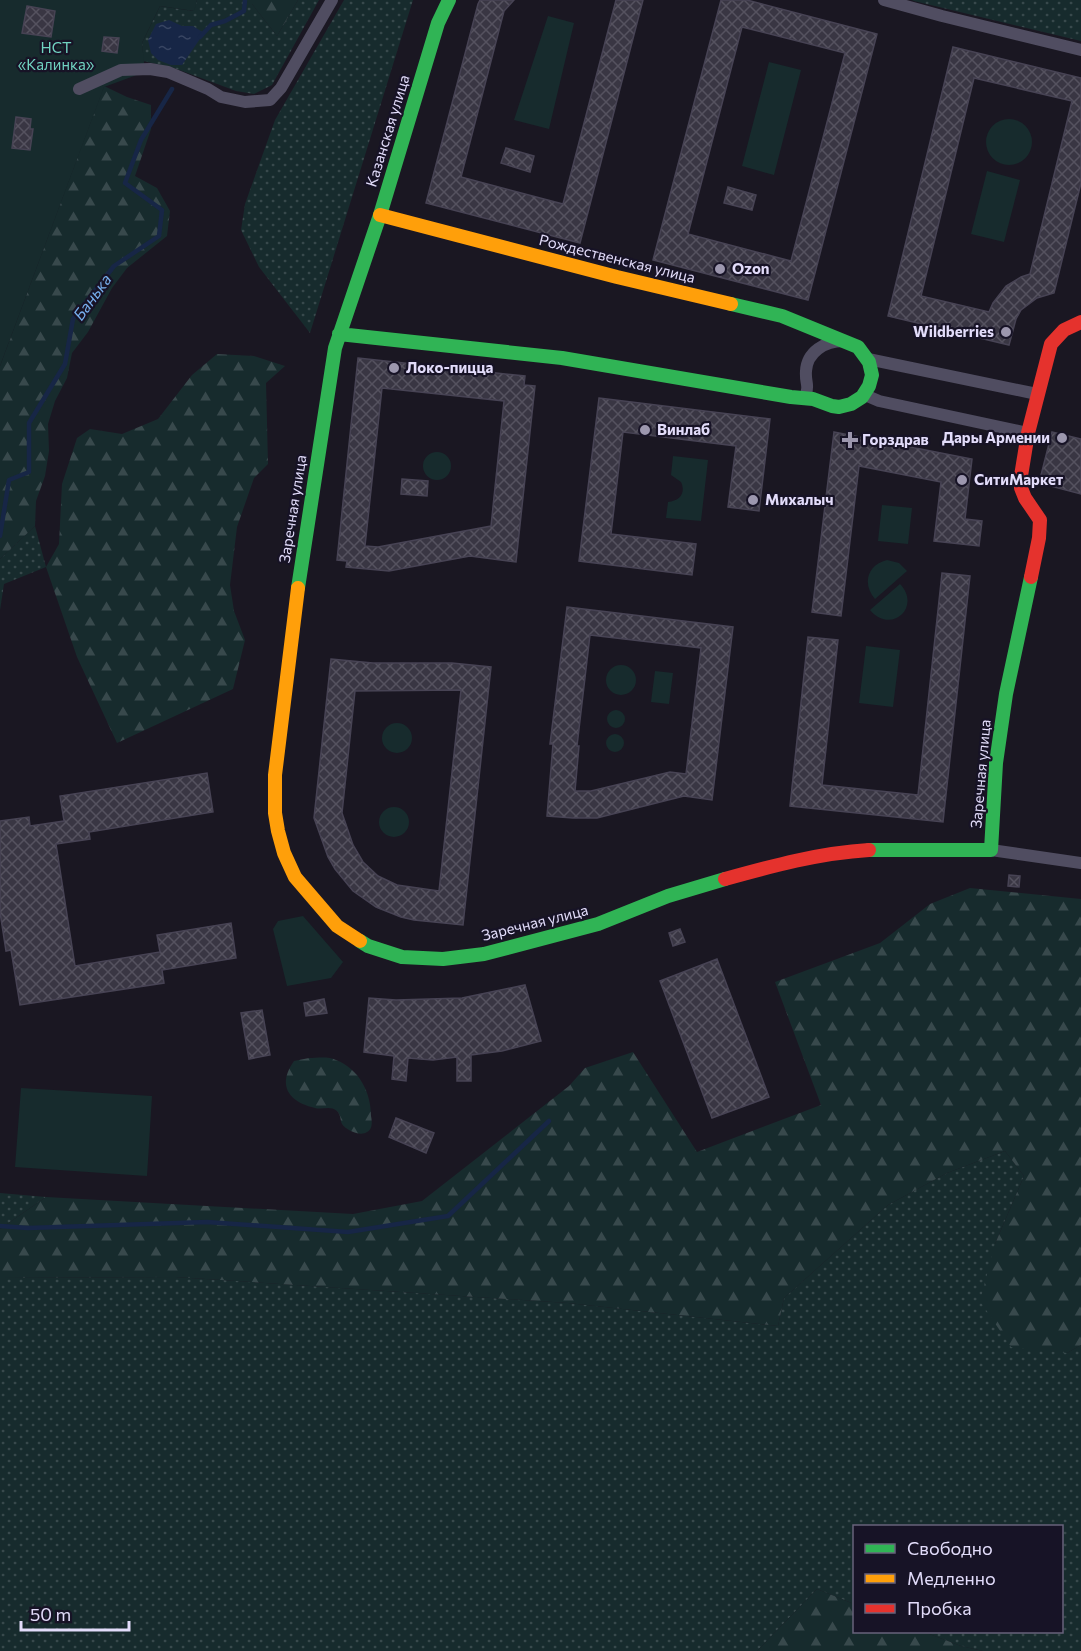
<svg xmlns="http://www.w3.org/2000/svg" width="1081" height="1651" font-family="Commissioner,sans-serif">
  <defs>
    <pattern id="grass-dots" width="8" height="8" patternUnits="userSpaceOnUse" patternTransform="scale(1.5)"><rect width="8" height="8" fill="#172b2d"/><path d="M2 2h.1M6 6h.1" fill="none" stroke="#38494c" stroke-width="1.8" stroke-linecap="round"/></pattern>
    <pattern id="forest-firs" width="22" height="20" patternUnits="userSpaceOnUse" patternTransform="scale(1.5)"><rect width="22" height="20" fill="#172b2d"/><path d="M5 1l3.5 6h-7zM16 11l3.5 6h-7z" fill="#38494c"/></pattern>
    <pattern id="water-ripples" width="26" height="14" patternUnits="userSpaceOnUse" patternTransform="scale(1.5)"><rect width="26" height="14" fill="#172646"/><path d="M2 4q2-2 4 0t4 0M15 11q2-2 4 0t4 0" fill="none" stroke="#384562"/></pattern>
    <pattern id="building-cross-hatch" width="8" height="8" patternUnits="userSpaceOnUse" patternTransform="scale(1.5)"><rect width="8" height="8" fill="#393643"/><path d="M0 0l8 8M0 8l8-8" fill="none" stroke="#55525f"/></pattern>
  </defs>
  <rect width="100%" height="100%" fill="#1a1722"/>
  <path fill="url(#grass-dots)" d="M197,0H252V4L277,36L298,0H319L272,85L254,94L236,91L174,68L143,61L142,43L160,6L193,11Z
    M344,0H413L310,333L259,267L241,230L245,204L275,120Z
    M912,0H1081V41L914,1Z
    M35,526L46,567L4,584L0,610V559Z
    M1005,1151L1024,1176L995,1244L1067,1353L1081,1345V1651H983L961,1646L924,1632H1062V1526H854V1604L817,1589L757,1651H0V1278L175,1277L568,1303L778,1326L784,1298L888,1205L947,1173Z
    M0,1193L46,1197L0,1229Z"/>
  <path fill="url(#forest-firs)" d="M252,0H298L277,36L252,4Z
    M104,86L127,97L151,105V129L135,176L157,188L170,211L167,236L127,268L112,288L88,332L72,353L67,378L55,401L48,424L49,451L45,476L36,501L35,526L0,559V366Z
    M217,354L254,356L285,366L266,383L268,464L254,478L237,527L230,585L234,611L245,640L233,689L117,743L77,657L46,567L59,544L62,484L77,438L90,429L122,434L158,419L192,375Z
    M970,888L1081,899V1345L1067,1353L1011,1347L980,1301L995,1244L1024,1176L1005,1151L947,1173L888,1205L784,1298L778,1326L568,1303L175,1277L0,1278V1229L46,1197L353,1214L422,1201L569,1086L585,1068L633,1052L697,1152L821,1105L775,982L880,943L930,904Z
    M309,1058C317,1058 328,1056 336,1060C359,1069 371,1092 371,1116C372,1121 373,1129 367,1132C360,1137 346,1130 342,1124C340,1120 341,1115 337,1111C330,1105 323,1110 315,1108C288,1102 277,1085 294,1061Z
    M817,1589L854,1604V1632H924L961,1646L983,1651H757Z"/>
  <path fill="#172b2d" d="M0,0H197L194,11L160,6L142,43L145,72L104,87L0,366Z
    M548,16L574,23L549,129L514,120Z
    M769,62L801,70L774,175L742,166Z
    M986 142a23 23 0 1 1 46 0a23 23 0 1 1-46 0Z
    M987,171L1020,180L1004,242L971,234Z
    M423 466a14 14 0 1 1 28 0a14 14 0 1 1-28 0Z
    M673,456L708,460L701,521L666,518L668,502C680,501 686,493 681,482L671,475Z
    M882,505L912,508L908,544L878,541Z
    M887,560L899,563L907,571L875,599C862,584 867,565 887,560Z
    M900,584C922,607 891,635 870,610Z
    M866,646L900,650L893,707L859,703Z
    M606 680a15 15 0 1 1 30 0a15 15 0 1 1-30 0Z
    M655,671L673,673L669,704L651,702Z
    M607 719a9 9 0 1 1 18 0a9 9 0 1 1-18 0Z
    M382 738a15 15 0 1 1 30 0a15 15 0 1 1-30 0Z
    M606 743a9 9 0 1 1 18 0a9 9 0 1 1-18 0Z
    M379 822a15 15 0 1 1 30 0a15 15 0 1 1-30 0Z
    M303,916L343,962L331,978L287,986L273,929L278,921Z
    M21,1088L152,1096L147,1176L15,1167Z"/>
  <path fill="url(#water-ripples)" d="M169,20L182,26H193L204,33L182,65H171L158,60L151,53L148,40L156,24Z"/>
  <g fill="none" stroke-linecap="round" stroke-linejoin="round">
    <path stroke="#172646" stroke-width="4.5" d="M200,37L211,25L225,21L244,11L245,0
      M0,536L9,480L29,472V423L65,364L73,319L114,266L159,236L162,210L125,183L141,140L172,89
      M0,1226L28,1228L207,1222L348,1232L448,1216L549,1121"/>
  </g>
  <path fill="url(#building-cross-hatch)" stroke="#474354" stroke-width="1.5" fill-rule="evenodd" d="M480,0H514L504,11L461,177L563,204L616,0H643L580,243L426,203L478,4Z
    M721,0H747L877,34L808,300L653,260ZM742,27L845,53L791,261L688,234Z
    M27,6L55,11L51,37L22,33Z
    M104,37L119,38L117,53L102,51Z
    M953,47L1081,78V183L1054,293L1037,298L1021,310L1016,319L1009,345L888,316ZM974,78L1072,101L1030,274L1021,277L1006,286L993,303L989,312L921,296Z
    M16,117L31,119L30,129H33L30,150L12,148Z
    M506,148L534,156L530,172L501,163Z
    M728,187L756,195L752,210L724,203Z
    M358,358L525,376L524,385L535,386L516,562L470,556L389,571L346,567L347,561L337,560ZM382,388L504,401L491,526L378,547L365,546Z
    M599,398L770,419L759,511L728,507L736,446L623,432L611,534L696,544L692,575L579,561Z
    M834,432L972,459L965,519L982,521L979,546L934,541L941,482L859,466L841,616L812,612Z
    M1052,432L1081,439V494L1039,483Z
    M402,479L428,481L427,496L401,494Z
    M942,573L970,576L943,822L790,806L808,637L838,640L822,785L918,795Z
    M567,607L733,627L712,800L684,796L597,818H573L547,816L553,744H550ZM590,635L701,648L686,774L670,772L591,791H575L579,746H577Z
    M331,659L373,663H452L491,667L463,925L414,920L401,917L376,907L353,891L335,869L328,857L314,818ZM461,690L439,891L397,885L378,876L363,862L353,845L342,813L355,691Z
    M207,773L213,812L89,832L90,839L56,844L75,966L160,952L157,935L231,923L236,958L162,970L164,983L20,1005L11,950L6,951L0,912V821L29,817L30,826L64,821L60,796Z
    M1009,875L1020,876L1019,887L1008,886Z
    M680,929L685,942L673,946L669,933Z
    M717,959L769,1097L712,1118L660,981Z
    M525,985L541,1041L502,1051L471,1055V1081H457V1057L433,1060L408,1058L406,1081L392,1079L394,1056L364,1052L369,998L396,1000L462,998Z
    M324,999L327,1013L306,1016L304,1003Z
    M262,1010L270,1055L249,1059L241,1013Z
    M396,1118L434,1133L426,1153L389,1137Z"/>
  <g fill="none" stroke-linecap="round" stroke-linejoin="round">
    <path stroke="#504d61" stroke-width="12" d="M884,0L942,16L1081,50
      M79,89L121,70L150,69L168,72L208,89L221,97L245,102L270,100L281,88L332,0
      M868,359L1037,394
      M865,395L879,401L1028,433
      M805,398C810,384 805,384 806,371C807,352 825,341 843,341
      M991,850L1081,863"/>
    <path stroke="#30b455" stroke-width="14" d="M339,334L562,358L791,397L813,399L832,406L839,407L851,404L862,397L869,386L872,375L869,362L858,347L782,316L731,304
      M298,588L335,348L380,215L438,23L449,0
      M869,850H991L996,763L1006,694L1031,577
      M360,941L368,946L402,957L443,959L484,954L598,924L668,896L725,879"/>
    <path stroke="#ff9f0a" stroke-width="14" d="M380,215L617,277L731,304
      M298,588L275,775V813L278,831L284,853L295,877L337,926L360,941"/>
    <path stroke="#e5322d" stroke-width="14" d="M1031,577L1039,538L1040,520L1025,498L1021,488V476L1028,433L1051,344L1064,330L1081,322
      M725,879C772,866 819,853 869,850"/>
  </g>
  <g fill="#9c97ae" stroke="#171326" stroke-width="2">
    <circle cx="720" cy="269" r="6"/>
    <circle cx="1006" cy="332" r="6"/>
    <circle cx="394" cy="368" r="6"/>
    <circle cx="645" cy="430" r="6"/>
    <circle cx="1062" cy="438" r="6"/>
    <path d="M847 431h6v6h6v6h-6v6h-6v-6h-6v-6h6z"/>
    <circle cx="962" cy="480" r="6"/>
    <circle cx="753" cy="500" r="6"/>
  </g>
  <g text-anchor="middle" stroke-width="4.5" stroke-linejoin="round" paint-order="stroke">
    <g font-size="15" fill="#70d2c0" stroke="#171326">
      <text x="56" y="53">НСТ<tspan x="56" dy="17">«Калинка»</tspan></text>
    </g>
    <g font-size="15" fill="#e2dcfa" stroke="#171326">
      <text transform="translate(388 131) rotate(-73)" y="5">Казанская улица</text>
      <text transform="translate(617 259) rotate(14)" y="5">Рождественская улица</text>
      <text transform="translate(293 509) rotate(-81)" y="5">Заречная улица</text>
      <text transform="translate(981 774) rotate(-85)" y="5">Заречная улица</text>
      <text transform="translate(535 923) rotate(-14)" y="5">Заречная улица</text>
    </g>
    <g font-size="15" font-weight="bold" fill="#e2dcfa" stroke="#171326" text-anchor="start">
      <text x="732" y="274">Ozon</text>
      <text x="994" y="337" text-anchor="end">Wildberries</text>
      <text x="406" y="373">Локо-пицца</text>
      <text x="657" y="435">Винлаб</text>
      <text x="1050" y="443" text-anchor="end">Дары Армении</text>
      <text x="862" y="445">Горздрав</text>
      <text x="974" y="485">СитиМаркет</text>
      <text x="765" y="505">Михалыч</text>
    </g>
    <g font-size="16" font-style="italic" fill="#77aeed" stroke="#171326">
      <text transform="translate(92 297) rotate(-54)" y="6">Банька</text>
    </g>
  </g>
  <rect x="853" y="1525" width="210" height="108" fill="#171326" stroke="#68637b" stroke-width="1.5"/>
  <rect x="865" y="1544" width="30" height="9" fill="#30b455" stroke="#68637b" stroke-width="1.5"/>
  <text x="907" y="1555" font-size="18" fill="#e2dcfa">Свободно</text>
  <rect x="865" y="1574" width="30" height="9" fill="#ff9f0a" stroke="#68637b" stroke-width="1.5"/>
  <text x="907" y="1585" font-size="18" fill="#e2dcfa">Медленно</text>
  <rect x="865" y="1604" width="30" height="9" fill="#e5322d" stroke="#68637b" stroke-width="1.5"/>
  <text x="907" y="1615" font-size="18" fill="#e2dcfa">Пробка</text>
  <path d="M21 1621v9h108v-9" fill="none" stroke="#e2dcfa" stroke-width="3"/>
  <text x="30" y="1621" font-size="18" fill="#e2dcfa" stroke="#171326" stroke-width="4.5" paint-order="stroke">50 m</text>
</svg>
